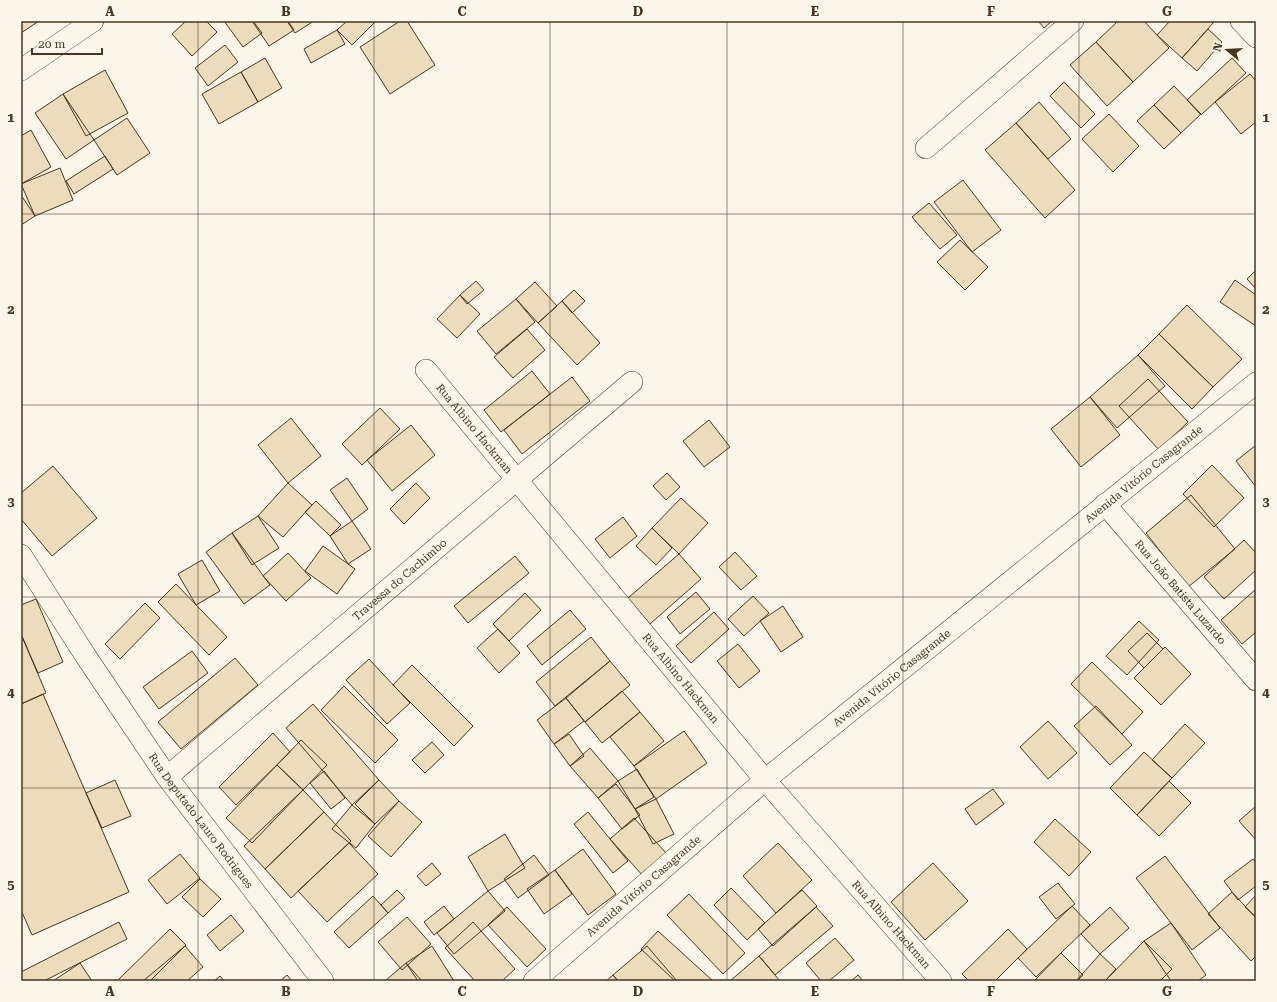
<svg xmlns="http://www.w3.org/2000/svg" width="1277" height="1002" font-family="'Roboto Serif',serif">
  <rect width="100%" height="100%" fill="#fbf6e9"/>
  <path fill="#ecdcbc" stroke="#4a3520" d="M21,21H39L21,33Z
    M186,21H206L217,32L192,56L172,34Z
    M224,21H253L262,33L243,47Z
    M252,21H288L294,30L269,46Z
    M287,21H314L295,33Z
    M347,21H376L352,45L337,30Z
    M400,21H407L435,65L390,94L360,47Z
    M1038,21H1052L1044,28Z
    M1118,21H1144L1169,48L1133,82L1096,42Z
    M1170,21H1212L1214,22L1182,58L1157,35Z
    M1208,29L1222,42L1197,71L1182,58Z
    M337,30L345,44L311,63L304,49Z
    M1096,42L1133,82L1107,106L1070,65Z
    M225,45L238,62L208,86L195,68Z
    M265,58L282,88L258,102L241,72Z
    M1232,58L1246,73L1201,115L1187,100Z
    M105,70L128,113L86,136L63,94Z
    M241,72L258,102L219,124L202,94Z
    M1250,74L1256,81V122L1241,134L1215,102Z
    M1064,82L1095,114L1081,128L1050,96Z
    M1174,86L1201,114L1181,133L1154,105Z
    M63,94L94,140L66,159L35,113Z
    M1039,102L1071,139L1048,159L1016,123Z
    M1154,105L1181,133L1164,149L1137,121Z
    M1109,114L1139,146L1113,172L1082,139Z
    M127,118L150,153L117,175L94,140Z
    M1016,123L1075,190L1045,218L985,150Z
    M31,130L51,167L21,184V136Z
    M105,156L113,169L74,194L66,181Z
    M60,168L73,200L35,216L21,184Z
    M963,180L1001,230L972,252L934,202Z
    M21,195L35,216L21,225Z
    M929,203L957,235L940,249L912,217Z
    M960,240L988,267L965,290L937,262Z
    M1256,270V289L1247,279Z
    M1235,280L1256,295V326L1220,302Z
    M476,281L484,290L467,304L460,295Z
    M535,282L557,306L538,323L516,299Z
    M574,290L585,301L572,313L562,301Z
    M460,295L480,314L457,338L437,319Z
    M516,299L535,322L496,354L477,331Z
    M562,301L600,343L577,365L538,323Z
    M1187,305L1242,359L1213,387L1159,334Z
    M527,329L545,350L513,378L494,357Z
    M1159,334L1213,387L1192,409L1138,355Z
    M1138,355L1165,386L1117,428L1090,397Z
    M532,371L550,394L501,432L484,410Z
    M572,377L590,401L522,454L504,430Z
    M1148,379L1188,422L1159,450L1119,406Z
    M1090,397L1120,435L1081,467L1051,429Z
    M380,408L400,429L362,465L342,444Z
    M291,418L321,456L288,483L258,445Z
    M709,420L730,447L704,467L683,441Z
    M411,425L435,455L392,491L367,460Z
    M1256,445V487L1236,461Z
    M1212,465L1244,498L1214,527L1183,494Z
    M53,466L97,518L52,556L21,519V493Z
    M667,473L680,487L666,500L653,486Z
    M347,478L368,509L352,521L330,490Z
    M288,483L312,505L283,537L258,516Z
    M416,483L430,498L404,524L390,509Z
    M1191,495L1235,549L1188,587L1146,533Z
    M681,498L708,523L679,554L652,528Z
    M316,501L341,525L330,536L305,512Z
    M258,516L279,548L252,565L232,533Z
    M623,517L637,536L610,558L595,539Z
    M352,521L371,549L348,564L330,536Z
    M652,528L672,548L656,565L636,546Z
    M232,533L270,585L244,604L206,552Z
    M1244,540L1256,553V570L1224,599L1204,577Z
    M323,546L355,569L337,594L305,571Z
    M735,552L757,576L741,590L719,567Z
    M288,553L311,578L286,601L263,576Z
    M679,554L701,579L650,624L628,598Z
    M515,556L529,573L468,623L454,606Z
    M202,560L220,591L196,605L178,574Z
    M176,584L227,637L209,655L158,602Z
    M1256,589V632L1242,644L1221,620Z
    M696,592L710,609L680,634L667,617Z
    M525,593L541,610L509,641L493,624Z
    M753,596L769,613L744,636L728,619Z
    M36,599L63,662L38,673L21,634V605Z
    M145,603L160,618L120,659L105,644Z
    M783,606L803,637L781,652L760,621Z
    M570,610L586,629L542,665L527,646Z
    M714,612L729,629L691,663L676,646Z
    M1139,621L1159,640L1127,675L1106,656Z
    M498,629L520,653L499,673L477,648Z
    M1147,633L1163,649L1144,668L1128,651Z
    M21,634L46,693L21,704Z
    M591,637L610,661L555,706L536,682Z
    M738,644L760,671L739,688L717,661Z
    M1165,647L1191,674L1161,705L1134,678Z
    M192,651L208,673L159,709L143,687Z
    M235,658L258,685L181,749L158,722Z
    M369,659L410,703L387,724L346,680Z
    M610,661L630,685L585,722L566,698Z
    M1092,662L1143,712L1122,734L1071,684Z
    M412,665L473,726L454,746L393,685Z
    M344,686L398,740L375,763L321,710Z
    M622,691L640,712L602,743L585,722Z
    M43,694L129,892L32,935L21,910V704Z
    M566,698L584,721L554,744L537,720Z
    M313,704L379,780L352,805L286,728Z
    M1096,706L1132,745L1110,765L1074,726Z
    M640,712L664,741L634,766L610,737Z
    M1048,721L1077,753L1048,779L1020,747Z
    M1185,724L1205,743L1172,778L1152,760Z
    M684,731L707,763L656,799L634,766Z
    M273,733L290,752L236,805L219,787Z
    M569,734L584,756L570,766L554,744Z
    M301,740L327,765L303,790L277,765Z
    M432,742L444,755L425,773L412,760Z
    M590,748L618,781L598,798L570,766Z
    M1144,752L1172,778L1137,815L1110,788Z
    M277,765L303,790L252,843L226,818Z
    M637,769L654,797L635,809L618,781Z
    M324,771L345,798L331,809L310,783Z
    M115,780L131,816L102,828L86,793Z
    M379,780L399,801L375,824L355,804Z
    M1169,781L1191,803L1159,836L1137,815Z
    M616,784L640,815L622,829L598,798Z
    M993,789L1004,804L976,825L965,809Z
    M303,790L324,812L265,869L244,846Z
    M656,799L674,834L653,844L635,809Z
    M399,801L422,822L391,857L368,836Z
    M352,805L375,824L356,848L332,829Z
    M1256,806V840L1239,821Z
    M324,812L351,841L291,898L265,869Z
    M588,812L628,861L613,873L574,824Z
    M634,818L667,854L643,876L610,839Z
    M1055,819L1091,852L1069,876L1034,842Z
    M505,834L525,868L488,891L468,857Z
    M349,843L378,874L327,922L298,891Z
    M778,843L812,880L776,913L743,876Z
    M583,849L616,894L588,915L555,870Z
    M180,854L200,878L167,904L148,880Z
    M534,855L549,875L518,898L504,879Z
    M1165,856L1220,928L1192,950L1136,878Z
    M1253,859L1256,863V886L1238,900L1224,881Z
    M432,863L441,874L426,886L417,876Z
    M933,863L968,901L925,940L891,902Z
    M555,870L572,894L544,914L527,889Z
    M200,879L221,899L203,917L182,897Z
    M1058,883L1075,904L1056,919L1039,897Z
    M731,888L765,923L747,940L714,905Z
    M397,890L405,898L388,913L381,905Z
    M802,890L817,906L773,946L758,929Z
    M488,891L505,911L454,954L437,933Z
    M1232,892L1256,918V956L1251,961L1208,914Z
    M689,894L745,953L723,974L667,915Z
    M1256,895V917L1245,907Z
    M373,896L388,913L349,948L334,932Z
    M444,906L454,919L434,935L424,922Z
    M1072,906L1090,925L1036,977L1018,958Z
    M507,907L546,949L527,967L488,925Z
    M816,907L833,926L775,975L759,956Z
    M1110,907L1129,928L1100,954L1081,934Z
    M231,915L244,931L220,951L207,935Z
    M407,917L431,944L402,970L378,942Z
    M119,922L127,939L44,981H21V972Z
    M473,922L515,969L502,981H475L445,948Z
    M1171,923L1206,975L1198,981H1171L1144,941Z
    M170,929L186,945L150,981H117Z
    M1008,929L1027,949L995,981H969L962,974Z
    M658,931L713,981H675L641,949Z
    M835,938L854,960L829,981H821L806,963Z
    M1144,941L1172,969L1160,981H1105Z
    M185,946L203,967L187,981H143Z
    M432,946L454,981H418L406,963Z
    M647,946L677,981H618L613,975Z
    M1061,953L1083,975L1077,981H1034Z
    M1100,954L1116,969L1105,981H1076Z
    M759,956L780,981H730Z
    M80,963L92,981H53Z
    M406,963L422,981H385Z
    M287,975L292,981H280Z
    M613,975L618,981H606Z
    M858,975L863,981H851Z
    M220,976L224,981H214Z"/>
  <g fill="none" stroke-linecap="round" stroke-linejoin="round">
    <defs>
      <g id="street">
        <path d="M1241,21L1256,37"/>
        <path d="M21,70L93,21"/>
        <path d="M926,148L1073,21"/>
        <path id="s1" d="M426,370L765,780L941,981"/>
        <path id="s2" d="M1105,504L1256,680"/>
        <path id="s3" d="M21,555L85,655L167,777L323,981"/>
        <path id="s4" d="M167,777L632,382"/>
        <path id="s5" d="M534,981L765,780L1256,383"/>
      </g>
    </defs>
    <use href="#street" stroke="#4a3520" stroke-width="22"/>
    <use href="#street" stroke="#fbf6e9" stroke-width="21"/>
  </g>
  <path fill="none" stroke="#4a3520" stroke-width="1" stroke-opacity="0.55" d="M198,21V981M374,21V981M550,21V981M727,21V981M903,21V981M1079,21V981M21,214H1256M21,405H1256M21,597H1256M21,788H1256"/>
  <g text-anchor="middle" stroke-width="3" stroke-linejoin="round" paint-order="stroke">
    <g font-size="11" fill="#4a3520" stroke="#fbf6e9">
      <text dy="4" stroke="none"><textPath href="#s1" startOffset="76">Rua Albino Hackman</textPath></text>
      <text dy="4" stroke="none"><textPath href="#s5" startOffset="793">Avenida Vitório Casagrande</textPath></text>
      <text dy="4" stroke="none"><textPath href="#s4" startOffset="305">Travessa do Cachimbo</textPath></text>
      <text dy="4" stroke="none"><textPath href="#s2" startOffset="116">Rua João Batista Luzardo</textPath></text>
      <text dy="4" stroke="none"><textPath href="#s5" startOffset="469">Avenida Vitório Casagrande</textPath></text>
      <text dy="4" stroke="none"><textPath href="#s1" startOffset="400">Rua Albino Hackman</textPath></text>
      <text dy="4" stroke="none"><textPath href="#s3" startOffset="321">Rua Deputado Lauro Rodrigues</textPath></text>
      <text dy="4" stroke="none"><textPath href="#s5" startOffset="145">Avenida Vitório Casagrande</textPath></text>
      <text dy="4" stroke="none"><textPath href="#s1" startOffset="724">Rua Albino Hackman</textPath></text>
    </g>
  </g>
  <rect width="1277" height="1002" fill="none" stroke="#fbf6e9" stroke-width="44"/>
  <g transform="translate(1227 50) rotate(288)" stroke="#fbf6e9" stroke-width="3" paint-order="stroke">
  <path d="M0-3L7 15L0 10L-7 15Z" fill="#4a3520"/>
  <text y="-6" font-size="11" font-weight="bold" text-anchor="middle" fill="#4a3520">N</text>
  </g>
  <path d="M32 48v6h70v-6" fill="none" stroke="#4a3520" stroke-width="2"/>
  <text x="38" y="48" font-size="12" fill="#4a3520" stroke="#fbf6e9" stroke-width="3" paint-order="stroke">20 m</text>
  <rect x="22" y="22" width="1233" height="958" fill="none" stroke="#4a3520" stroke-width="1.5"/>
  <g font-size="13" text-anchor="middle" font-weight="bold" fill="#4a3520">
    <text x="110" y="16">A</text>
    <text x="286" y="16">B</text>
    <text x="462" y="16">C</text>
    <text x="638" y="16">D</text>
    <text x="815" y="16">E</text>
    <text x="991" y="16">F</text>
    <text x="1167" y="16">G</text>
    <text x="11" y="122">1</text>
    <text x="1266" y="122">1</text>
    <text x="11" y="314">2</text>
    <text x="1266" y="314">2</text>
    <text x="11" y="506">3</text>
    <text x="1266" y="506">3</text>
    <text x="11" y="697">4</text>
    <text x="1266" y="697">4</text>
    <text x="11" y="889">5</text>
    <text x="1266" y="889">5</text>
    <text x="110" y="996">A</text>
    <text x="286" y="996">B</text>
    <text x="462" y="996">C</text>
    <text x="638" y="996">D</text>
    <text x="815" y="996">E</text>
    <text x="991" y="996">F</text>
    <text x="1167" y="996">G</text>
  </g>
</svg>
